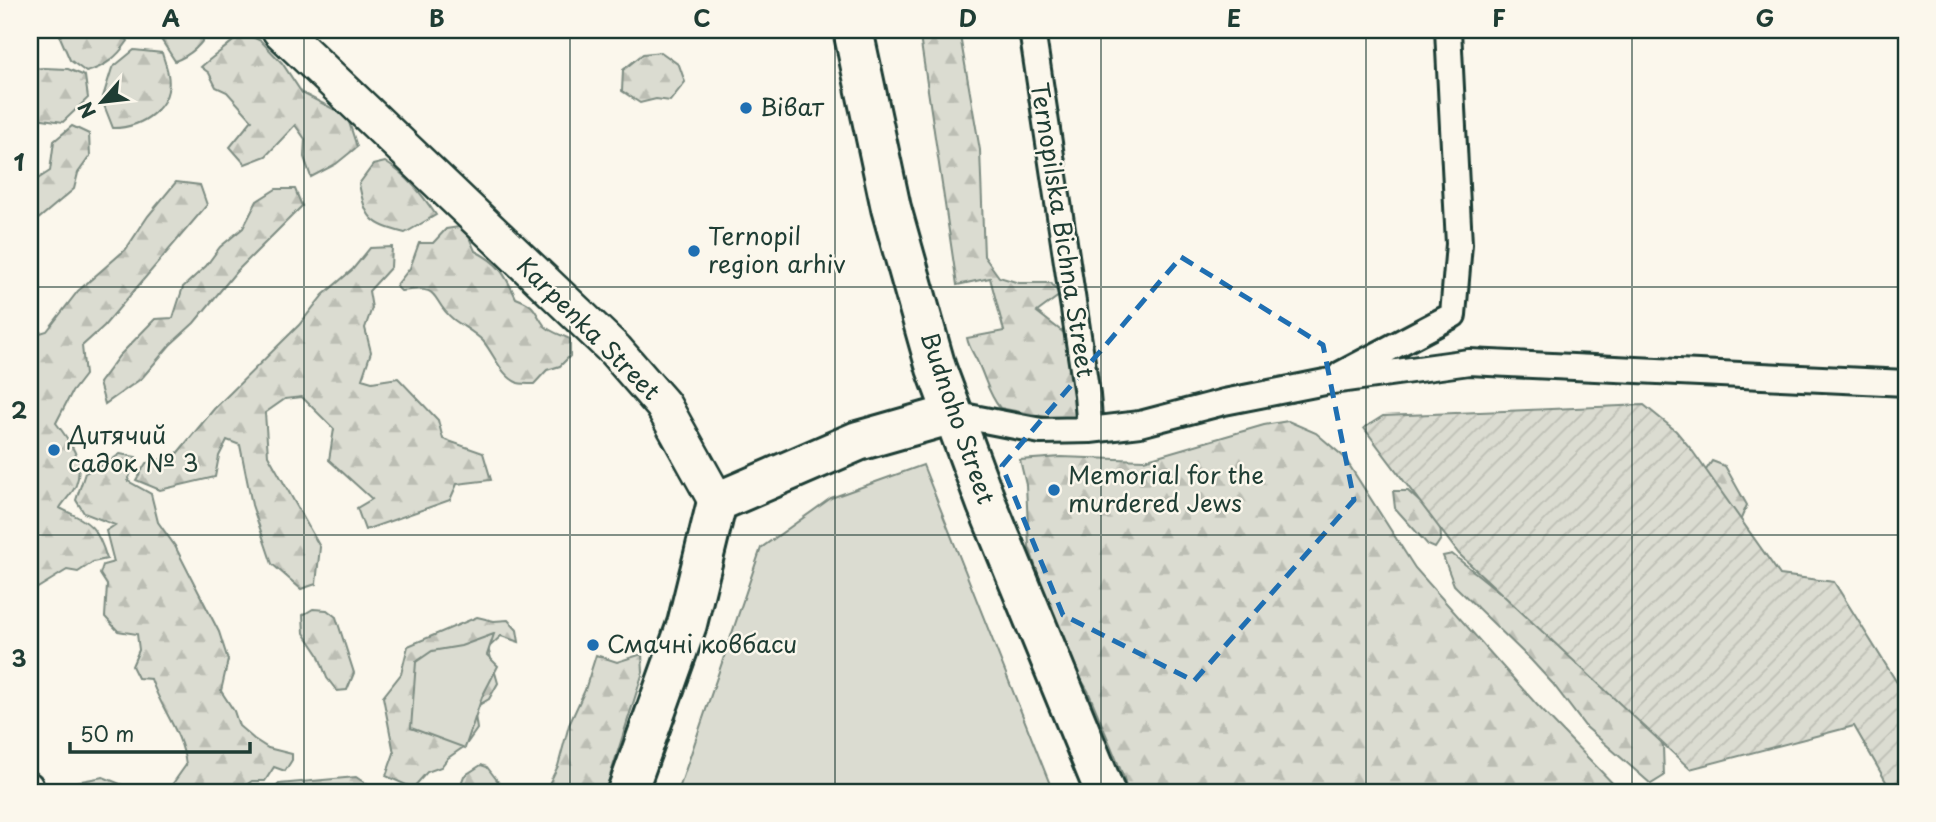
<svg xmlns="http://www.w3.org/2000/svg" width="1936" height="822" font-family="'Playpen Sans',sans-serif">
  <defs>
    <pattern id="forest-firs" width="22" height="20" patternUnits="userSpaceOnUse" patternTransform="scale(1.75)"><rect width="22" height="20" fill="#dbdcd1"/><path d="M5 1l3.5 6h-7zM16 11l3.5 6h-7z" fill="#bcbeb4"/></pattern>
    <pattern id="garden-furrows" width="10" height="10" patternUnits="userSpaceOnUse" patternTransform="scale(1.75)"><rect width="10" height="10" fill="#dbdcd1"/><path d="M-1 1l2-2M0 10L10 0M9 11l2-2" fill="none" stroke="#bcbeb4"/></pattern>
  </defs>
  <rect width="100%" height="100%" fill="#fbf7ec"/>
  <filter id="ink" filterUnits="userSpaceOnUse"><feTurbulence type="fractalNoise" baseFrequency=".0143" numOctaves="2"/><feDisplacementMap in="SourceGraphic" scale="14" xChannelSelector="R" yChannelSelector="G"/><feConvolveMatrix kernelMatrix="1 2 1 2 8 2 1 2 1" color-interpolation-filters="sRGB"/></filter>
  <g filter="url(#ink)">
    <path fill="url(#forest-firs)" stroke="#7d8c82" stroke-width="2" d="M64,30H122L120,31L128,41C117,57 105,67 86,72L70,60L60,37Z
      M155,30H209C202,45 191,55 175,61Z
      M919,30H959L980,150L984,256L999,277L1019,283H1051L1060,295L1037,312L1064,333L1079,416L1068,421L1000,408C989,395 986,380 979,365C975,355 969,349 967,338L1004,331L990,278L957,285Z
      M242,32L261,41L282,63L302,93L347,116L357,147L336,164L311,177L304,157L305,139L295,125L266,156L245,164L230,147L252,120L227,92L216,87L209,73L201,67C215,54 230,46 242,32Z
      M134,50L162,53C164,60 167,67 168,74C174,107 142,128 113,128L102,100L112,68Z
      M661,52L679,65L685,82L670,101L656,99L640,103L622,91L623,70L643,54Z
      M44,68L68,69L85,76L88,98L63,122L36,118L30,107V69Z
      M72,126L89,134L90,156L78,173L74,189L30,226V184L50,171L54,141Z
      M385,162C408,176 421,193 436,215L405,233C370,224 366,219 359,184L373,165Z
      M176,182L200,185L207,205L104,326L82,346L85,375L72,392L56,423C70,441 85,461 76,485C73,493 64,501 60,508C90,523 97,525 107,559L93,562L78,572L67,570L36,589L30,582V336L47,331L78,291L126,249L148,216Z
      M276,189H295L302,206L235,273L194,323L170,345L142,378L105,404L99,383L119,356L155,319L173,318L183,287L206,266L220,247L243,228L257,201Z
      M459,227L469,237L475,251C499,263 505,274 516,298C537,306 533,310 544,325C549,332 562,335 570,339V356L560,366L547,370L534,384C529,384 522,384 518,383C501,376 494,354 483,341C474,332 462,326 453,319C429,300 444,284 401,291L396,286L410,268L419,243H433L446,229Z
      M392,247L391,267L369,291L372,308L365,328L371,352L362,379L372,382L398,378L438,420L443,439L483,453L491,480L457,484L450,500L365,530L357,508L372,499L329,460L334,429L302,397L285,399L265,413L268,455L320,547L316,584L301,589L272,564L252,505L240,445L227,440L219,456L215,477L160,490L136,480L146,463L175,456L214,409L299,325L323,295L353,269L370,248Z
      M1288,421L1316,433L1344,457L1415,568L1537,705L1621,792H1127L1124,778L1088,691L1063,648L1029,547L1026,485L1020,460L1061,457L1144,460L1264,425Z
      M120,454L136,457L128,481L151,494L158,522L175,546L219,632L228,660L221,691L234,711L239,726L254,739L268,748L292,754V760L285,771L274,767L265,781H252L236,792H171L169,789L186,765C182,732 161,709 151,679L138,678L132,666L139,650L137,634L118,631L105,617L107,585L100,574L103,565L114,562L106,531L115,525L84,513L76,500L85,473L107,463Z
      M1712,461L1725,466L1747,505L1737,528L1702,476Z
      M1393,491H1408L1440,521L1441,539L1435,548L1428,545L1395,508Z
      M1452,554L1649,711L1663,746L1664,776L1651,784L1585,726L1553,684L1531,660L1454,585L1443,556Z
      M313,609L327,610L336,617L354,673L347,690L337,691L327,678L318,654L304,633L303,615Z
      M477,617L494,621L508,620L517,630L519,642L501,636L488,648L498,683L489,699L474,708L477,729L465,746L448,758L441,767L427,772L413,788L386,776L394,753L383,697L401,674L408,646Z
      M642,654L643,672L605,792H545L558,766L569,725L585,690L596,655L617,662Z
      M481,765L487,767L506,792H458L464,776Z
      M103,777L130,788L132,792H58L70,783Z
      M356,777L368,785L365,792H271L279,784Z"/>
    <path fill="#dbdcd1" stroke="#7d8c82" stroke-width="2" d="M923,465L1053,792H678L761,548L831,498Z
      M494,634L487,655L498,666L482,697L465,748L411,728L416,662L432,651L461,646Z"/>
    <path fill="url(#garden-furrows)" stroke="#7d8c82" stroke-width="2" d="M1644,405L1676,431L1691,449L1780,575L1834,582L1906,697V792H1892L1854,726L1690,769L1459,554L1364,428L1383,416Z"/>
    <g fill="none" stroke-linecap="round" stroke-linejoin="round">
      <defs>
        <path id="street" d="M1032,30L1087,395L1090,430
          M1341,374L1453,315L1459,244L1448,30
          M953,414L1041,431L1090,430L1140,424L1224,402L1325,382L1469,362L1906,383
          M30,785L32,792"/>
        <path id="secondary" d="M280,30L615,350L663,405L717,502"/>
        <path id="primary" d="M627,792L687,624L717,502L858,441L953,414"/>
        <path id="highway" d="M853,30L891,208L936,368L987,505L1105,792"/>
      </defs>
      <use href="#street" stroke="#1f3d34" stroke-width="30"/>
      <use href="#secondary" stroke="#1f3d34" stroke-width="40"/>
      <use href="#primary" stroke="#1f3d34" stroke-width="44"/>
      <use href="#highway" stroke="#1f3d34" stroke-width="44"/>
      <use href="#street" stroke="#fbf7ec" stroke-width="24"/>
      <use href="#secondary" stroke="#fbf7ec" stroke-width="35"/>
      <use href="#primary" stroke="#fbf7ec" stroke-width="38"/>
      <use href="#highway" stroke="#fbf7ec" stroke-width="38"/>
    </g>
  </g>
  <path fill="none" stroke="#1f6fb2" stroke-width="5" stroke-dasharray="14 9" stroke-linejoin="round" d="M1181,257L1323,345L1354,500L1194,681L1063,615L1002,466Z"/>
  <path fill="none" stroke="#1f3d34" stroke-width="2" stroke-opacity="0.55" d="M304,30V792M570,30V792M835,30V792M1101,30V792M1366,30V792M1632,30V792M30,287H1906M30,535H1906"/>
  <g fill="#1f6fb2" stroke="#fbf7ec" stroke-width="2.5">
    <circle cx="746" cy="108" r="7"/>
    <circle cx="694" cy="251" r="7"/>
    <circle cx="54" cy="450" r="7"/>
    <circle cx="1054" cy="490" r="7"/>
    <circle cx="593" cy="645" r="7"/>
  </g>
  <g text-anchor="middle" stroke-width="5" stroke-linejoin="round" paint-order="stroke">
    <g font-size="24" fill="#1f3d34" stroke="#fbf7ec" text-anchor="start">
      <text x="760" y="116">Віват</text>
      <text x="708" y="245">Ternopil<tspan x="708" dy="28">region arhiv</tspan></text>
      <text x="68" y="444">Дитячий<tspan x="68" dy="28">садок № 3</tspan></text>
      <text x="1068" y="484">Memorial for the<tspan x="1068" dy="28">murdered Jews</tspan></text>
      <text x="607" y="653">Смачні ковбаси</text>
    </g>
    <g font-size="24" fill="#1f3d34" stroke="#fbf7ec">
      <text transform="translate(1062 230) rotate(81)" y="8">Ternopilska Bichna Street</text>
      <text transform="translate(588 329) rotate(45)" y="8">Karpenka Street</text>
      <text transform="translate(957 418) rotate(71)" y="8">Budnoho Street</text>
    </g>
  </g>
  <rect width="1936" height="822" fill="none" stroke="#fbf7ec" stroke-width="77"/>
  <g transform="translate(102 102) rotate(242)" stroke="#fbf7ec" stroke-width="5" paint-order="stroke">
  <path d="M0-5L12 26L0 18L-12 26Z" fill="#1f3d34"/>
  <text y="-10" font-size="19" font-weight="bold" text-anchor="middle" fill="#1f3d34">N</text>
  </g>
  <path d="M70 742v10h180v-10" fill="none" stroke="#1f3d34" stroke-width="3.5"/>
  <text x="80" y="742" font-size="21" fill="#1f3d34" stroke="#fbf7ec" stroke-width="5" paint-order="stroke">50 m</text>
  <rect x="38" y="38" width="1860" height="746" fill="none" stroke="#1f3d34" stroke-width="2.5"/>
  <g font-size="23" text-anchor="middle" font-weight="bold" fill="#1f3d34">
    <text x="171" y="27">A</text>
    <text x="437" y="27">B</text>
    <text x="702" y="27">C</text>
    <text x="968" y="27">D</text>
    <text x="1234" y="27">E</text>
    <text x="1499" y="27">F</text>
    <text x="1765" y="27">G</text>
    <text x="19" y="171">1</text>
    <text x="19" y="419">2</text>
    <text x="19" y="667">3</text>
  </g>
</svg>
